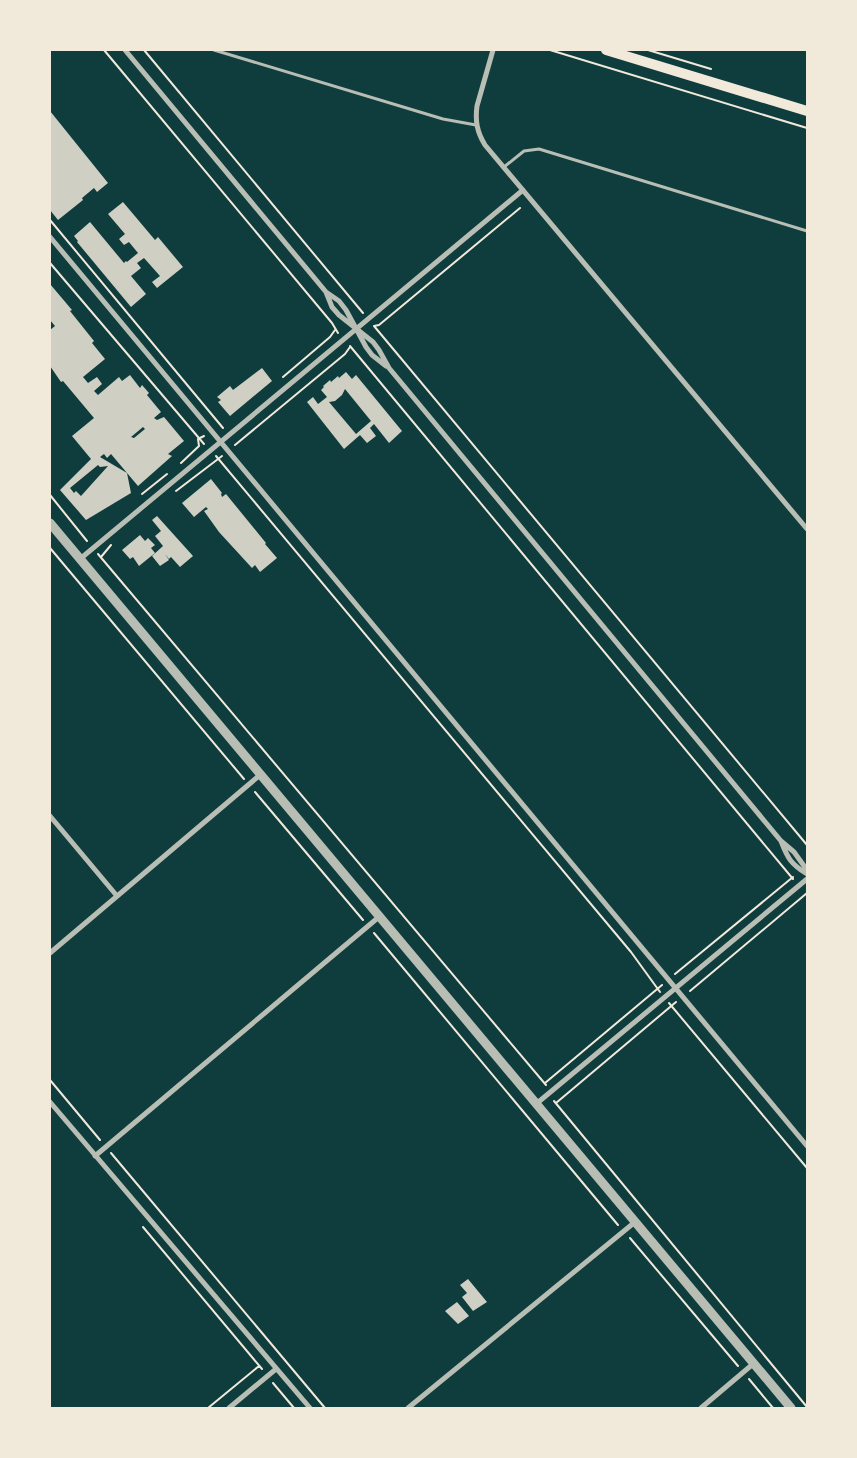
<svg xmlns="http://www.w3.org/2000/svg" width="857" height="1458" font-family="Jost,sans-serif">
  <rect width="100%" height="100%" fill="#0f3d3e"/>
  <path fill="#cfcfc3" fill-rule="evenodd" d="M50,111L108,183L97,192L94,188L82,198L83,200L58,220L50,210Z
    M123,202L155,240L158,237L183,267L157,288L152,282L160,276L144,258L137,263L141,268L131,276L146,294L131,307L77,242L78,241L74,236L90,222L124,263L126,261L127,262L138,253L129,242L124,245L119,239L125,234L108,214Z
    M50,284L72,310L70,311L94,341L92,343L105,359L83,377L88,383L97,377L102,384L94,391L98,395L119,377L122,381L130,375L140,388L142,385L149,393L147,395L161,412L154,418L157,420L164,417L184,441L168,454L172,456L138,486L111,454L107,458L104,454L100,457L127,473L131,493L86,520L60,490L91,459L72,436L94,418L63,381L61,382L50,366V330L55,326L50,320ZM143,427L145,429L134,438L131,437ZM98,465L100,467L108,466L81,496L76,491L74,493L70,488Z
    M262,368L272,381L230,416L218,402L221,400L217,397L230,386L233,390Z
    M346,372L352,379L356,375L402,431L389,443L374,424L370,428L376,436L367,443L360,435L344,449L307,402L313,397L318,404L327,397L321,390L324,387L323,386L330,380L331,382L338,376L339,378ZM345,389L371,421L356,434L329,402L335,401L342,395Z
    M211,479L222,493L221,494L222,497L226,494L266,543L265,544L277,558L260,572L255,565L252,568L219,532L204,511L208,509L206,507L194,517L182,503Z
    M157,516L193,556L180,567L171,557L169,559L165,554L169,560L160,566L152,556L163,546L155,536L161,531L152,520Z
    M140,535L145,541L148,538L155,545L151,548L155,553L139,566L133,557L130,559L122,550Z
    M468,1279L487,1302L473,1311L462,1297L467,1293L460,1285Z
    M457,1302L469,1316L458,1324L445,1311Z"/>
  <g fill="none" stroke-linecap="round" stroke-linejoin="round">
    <path stroke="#f1e9da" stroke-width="2" d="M104,50L332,323L338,333
      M144,50L363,313
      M550,50L807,128
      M648,50L711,69
      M50,220L223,428
      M50,263L204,444
      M374,326L807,845
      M374,326L379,325L520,208
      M350,346L793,879
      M283,377L330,337L335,330
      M235,445L345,354L350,347
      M216,456L631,952L660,992
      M181,463L199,446L198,439L204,436
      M176,491L222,456
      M142,494L167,474
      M50,495L87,541
      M50,548L244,779
      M98,554L546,1085
      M101,557L111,545
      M255,792L363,920
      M374,933L618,1225
      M675,974L793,877
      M690,991L807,893
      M669,1003L807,1168
      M50,1080L100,1140
      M545,1083L662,985
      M554,1101L807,1407
      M556,1103L676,1002
      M111,1153L325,1408
      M143,1227L262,1369
      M630,1238L738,1366
      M749,1379L773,1408
      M273,1383L294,1408
      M208,1408L259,1366"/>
    <path stroke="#b8beb3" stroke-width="3" d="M214,50L443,119L476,125
      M504,167L524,151L539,149L807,231"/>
    <path stroke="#b8beb3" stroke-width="5" d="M125,50L326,292L339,301L346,310L366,347L372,355L386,366
      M493,50L477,106C475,121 477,132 485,145L807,529
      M50,237L807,1146
      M326,292L332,307L339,315L373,342L379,350L389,368L781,841L794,852L807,870
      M80,559L523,190
      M50,816L117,896
      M781,841C788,859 791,864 807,874
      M50,953L260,775
      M50,1102L310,1408
      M536,1104L807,879
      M95,1156L380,916
      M229,1408L276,1369
      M408,1408L635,1222
      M701,1408L753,1364"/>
    <path stroke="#b8beb3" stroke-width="9" d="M50,523L791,1408"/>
    <path stroke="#f1e9da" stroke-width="10" d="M606,50L807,111"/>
  </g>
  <rect width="857" height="1458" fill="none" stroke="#f1e9da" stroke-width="102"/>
</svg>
